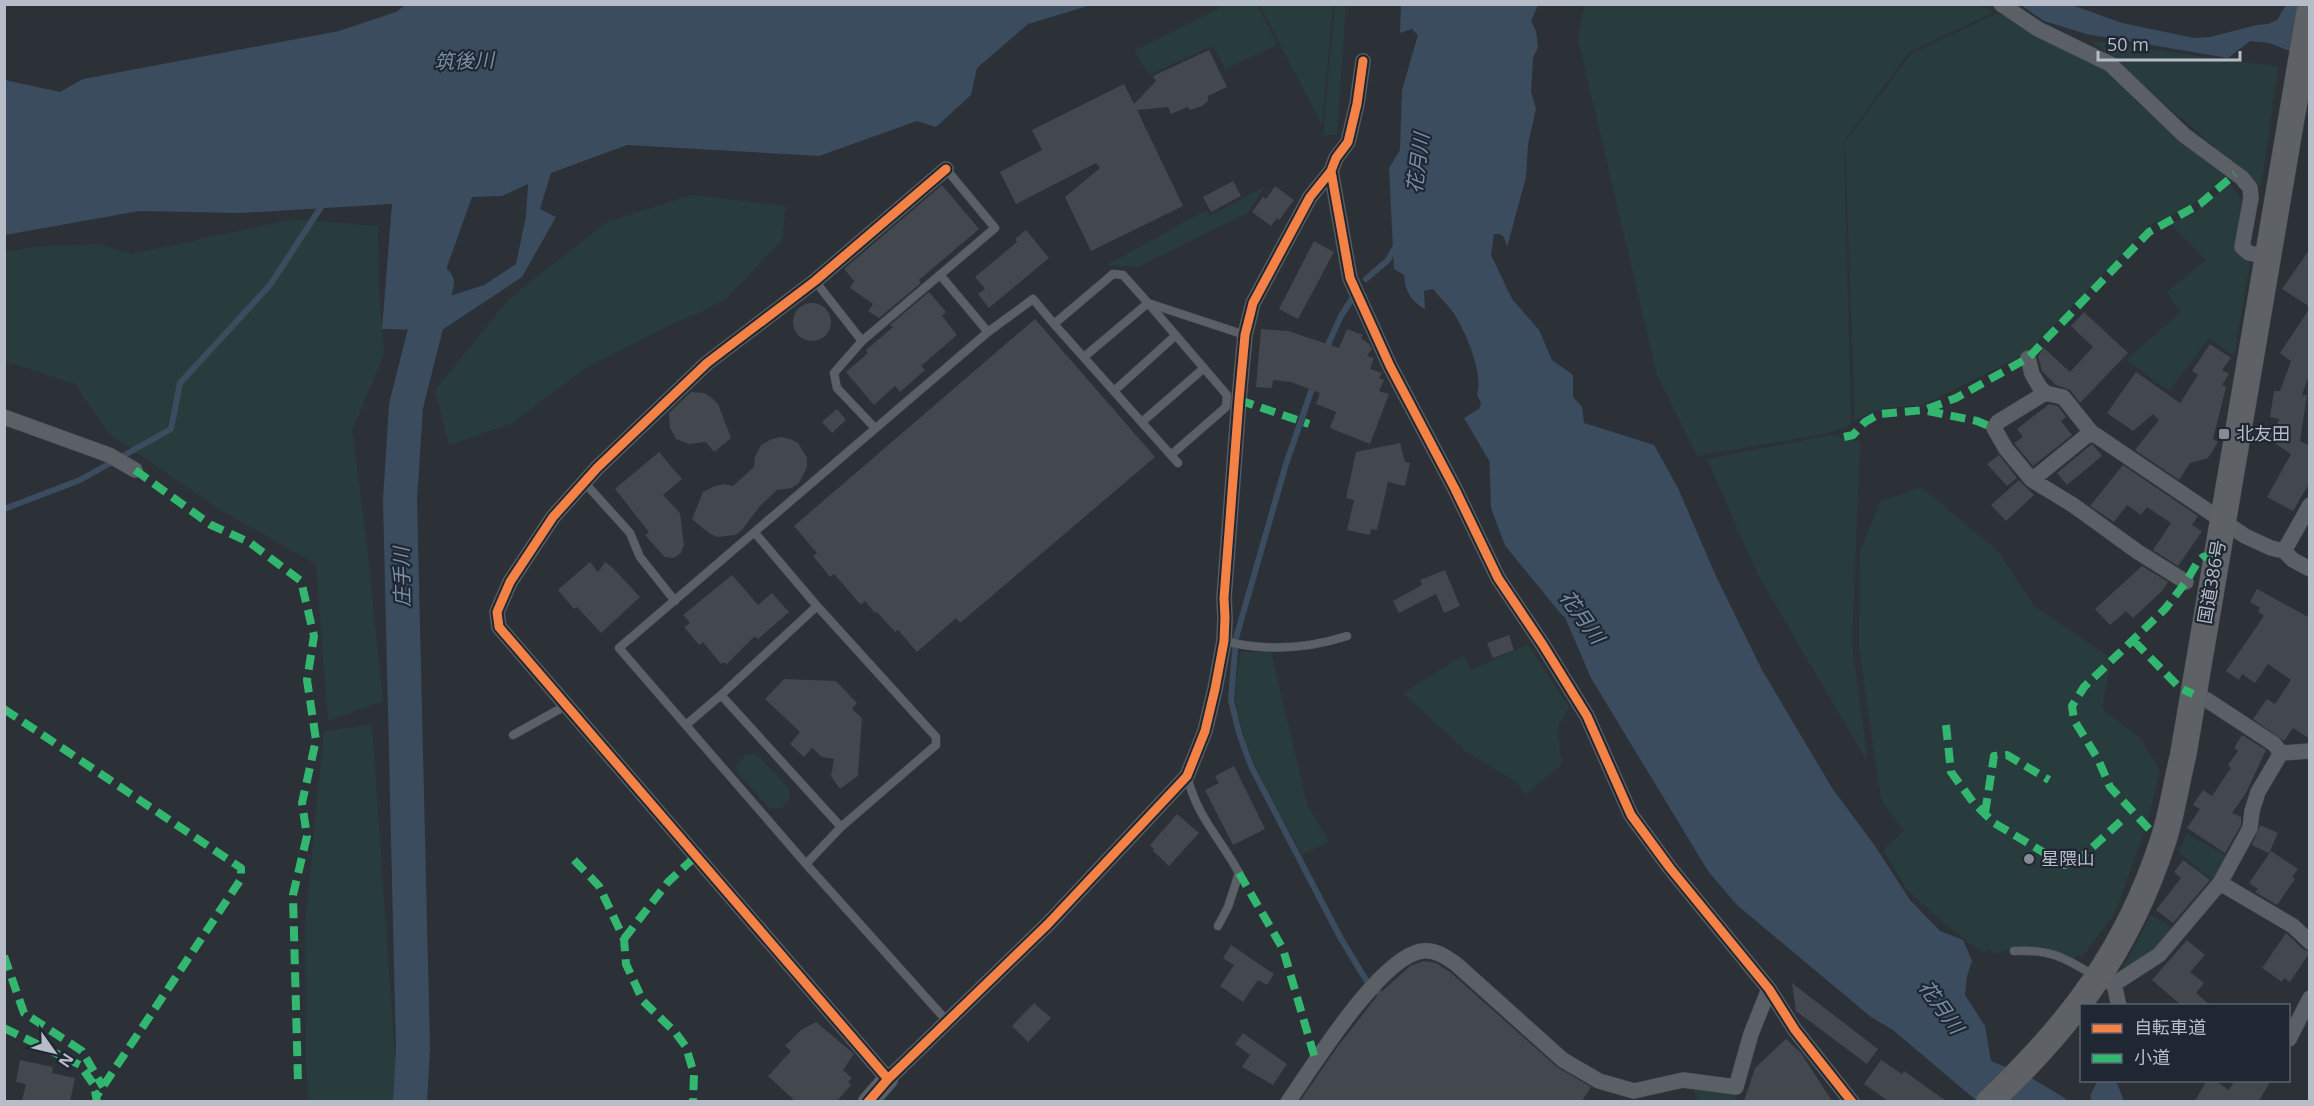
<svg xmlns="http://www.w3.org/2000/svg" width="2314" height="1106" font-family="'Open Sans','Noto Sans JP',sans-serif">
  <rect width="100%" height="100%" fill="#2b3137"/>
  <path fill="#293c3d" d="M1227,4L1262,5L1258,7L1277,45L1226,69L1213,46L1149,75L1134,51Z
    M1976,4L1994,12L1909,52L1844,141L1851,425L1824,434L1697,456L1657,375L1578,39L1584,5Z
    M1265,5H1333L1322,125L1261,7Z
    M1335,5H1346L1337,135H1323Z
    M1998,13L2113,75L2136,102L2226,178L2186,209L2150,225L2027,353L1923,405L1884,408L1855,420L1845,142L1911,54Z
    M2092,41L2278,67L2261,187Z
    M2230,184L2242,200L2241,217L2234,249L2250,262L2234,356L2209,338L2169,391L2126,360L2181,312L2167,292L2206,260L2170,224L2195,213Z
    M1265,186L1248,213L1138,267L1107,265L1206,210L1210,216Z
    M692,195L786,206L782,240L725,300L669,326L584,369L513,423L449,445L435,390L509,299L607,222Z
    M293,219L378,226L379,287L384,354L352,431L366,536L383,701L328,721L316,564L222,511L109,434L75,384L5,361V252L33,247L98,244L132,254Z
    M1830,435L1860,442L1852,644L1868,763L1758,575L1707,459Z
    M1921,487L1999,552L2034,606L2111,658L2102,709L2141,739L2160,770L2148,821L2115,913L2082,957L2078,955L2075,959C2041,945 2029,943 1994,954L1990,950L1983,953L1945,924L1907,890L1883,850L1904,831L1881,799L1859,648L1860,551L1880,502Z
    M1528,644L1569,707L1557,729L1562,764L1525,795L1516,782L1467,752L1403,693L1464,655L1471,670Z
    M1240,652H1271L1307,804L1329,842L1302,854C1276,806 1245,757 1236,702C1234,687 1239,667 1240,652Z
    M372,725L397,1087L395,1101H309L306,1067L305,925L324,731Z
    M755,753L783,782L789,790L790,798L782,808H769L738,773L736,767L745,755Z
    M2187,834L2229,857L2214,881L2179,852Z
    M2151,915L2175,929L2148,957L2121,972Z
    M1691,1088L1736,1093L1735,1101H1699Z"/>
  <path fill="#3b4c5f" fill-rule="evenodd" d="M407,4H1091V5L1028,24L977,68L971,95L936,127L917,121L819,156L627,145L551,173L540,209L556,217L522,277L442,330L382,329L392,204L241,213L139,211L5,235V80L60,92L83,79L339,31L396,12ZM528,184L526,216L516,264L484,285L444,298L447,267L472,197L502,196Z
    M1401,5H1538L1531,21L1536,31L1538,47L1533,58L1531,91L1536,109L1528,144L1526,177L1507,247L1504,237L1500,234H1494L1491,255L1512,299L1539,330L1552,360L1573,375V397L1582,407L1584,423L1654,445L1678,488L1715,574L1762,670L1832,788L1875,846L1910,900L1940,931L1963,940L1972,961L1967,976L1965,995L1985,1026L1991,1061L2028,1076L2063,1097L2068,1101H1977L1893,1030L1871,1017L1737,905L1708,871L1591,678L1521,515L1464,418L1479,409L1481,403L1477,395C1484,374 1465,329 1452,311C1446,303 1439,297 1433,289L1424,291L1425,310C1410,298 1406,294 1404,275L1394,269L1389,168L1400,150L1402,90L1418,35L1412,29L1400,33Z
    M2021,5H2072L2122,23L2194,38L2210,37L2257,25L2268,24L2277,20L2286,5H2309V58L2269,43L2250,41L2228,58L2086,34L2044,21Z
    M2098,1080L2116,1081L2124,1101H2092L2090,1096Z"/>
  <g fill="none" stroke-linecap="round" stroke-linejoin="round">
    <path stroke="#3b4c5f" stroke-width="6" d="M1366,279L1388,260L1397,244
      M1325,351L1341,316L1352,299
      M1314,383L1286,464L1236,638L1231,700L1239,733L1251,766L1340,937L1366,980L1385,999
      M4,509L80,480L171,429L180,383L270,285L325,201"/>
    <path stroke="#3b4c5f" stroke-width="34" d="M1506,444L1508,505L1520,537L1574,603
      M410,1102L413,1049L400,500L406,406L437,283"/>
  </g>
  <path fill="#43484e" d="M1209,50L1227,87L1208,96V101L1202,106L1191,110L1187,107L1171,114L1168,107L1137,110L1183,206L1091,251L1065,197L1100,168L1096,163L1016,204L1000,172L1042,150L1032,130L1124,84L1134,104L1156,81L1153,76Z
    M1233,181L1241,196L1211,212L1203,197Z
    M942,185L979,229L919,280L921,283L879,318L868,311L873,304L850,288L854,281L844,269Z
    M1275,186L1294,200L1279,220L1277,218L1271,226L1252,212L1263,197L1266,199Z
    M1026,230L1049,258L989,308L978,294L985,289L975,277L1017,242L1015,239Z
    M1314,241L1334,252L1298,319L1279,309Z
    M2310,249V307L2282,289Z
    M929,292L946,312L942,316L957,335L921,366L925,370L900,392L895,386L874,405L846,372L868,353L866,350L893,327L890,325Z
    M793 322a19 19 0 1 1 38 0a19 19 0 1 1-38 0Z
    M2310,308V372L2302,395H2307L2300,441L2310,446V482L2293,511L2267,497L2291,454L2267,438L2280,419L2270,417L2274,391H2280L2291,361L2280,353Z
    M2084,312L2128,353L2080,403L2070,390L2056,385L2042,371L2038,356L2044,348L2070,372L2093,347L2071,326Z
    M1035,319L1155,457L960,623L956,618L917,652L898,630L895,632L877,612L875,613L865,601L861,605L834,574L830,577L813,556L817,553L794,526Z
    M1261,329L1288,331L1339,348L1347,329L1363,335L1361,338L1369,344L1372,349L1367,356L1374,358L1370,369L1382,373L1379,378L1384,380L1379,391L1389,394L1370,444L1330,428L1336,412L1316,404L1320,393L1291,382L1273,380L1272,388L1256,387Z
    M2210,344L2231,358L2222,370L2229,374L2222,385L2226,387L2213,439L2218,442L2208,458L2190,463L2179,480L2135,450L2159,420L2153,414L2133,431L2107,413L2136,372L2180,403L2198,375L2192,371Z
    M691,392L704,393L712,398L718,404L731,438L714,452L706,442L689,444L676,439L670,428L669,413Z
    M2049,404L2058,406L2066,417L2061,421L2072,435L2033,466L2014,443L2023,437L2017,429Z
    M837,409L846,420L832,433L822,422Z
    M781,437L790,439L798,443L807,458V467L799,483L792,488L777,490L760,506L742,530L735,535L718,537L710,534L692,519L703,492L715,486L724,484L733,486L754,467L755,457L761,445L772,439Z
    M1400,443L1405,462L1410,463L1405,486L1388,482L1377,530L1371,529L1370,535L1347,530L1354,500L1346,498L1356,452Z
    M2092,444L2102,456L2067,485L2057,473Z
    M659,452L682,479L663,495L680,513L684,545L681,553L674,558L665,557L662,554L645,535L649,532L615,489Z
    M1999,455L2017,478L2007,486L1987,464Z
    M2123,465L2198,516L2192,525L2202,531L2178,566L2153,550L2171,523L2147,507L2141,515L2127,505L2114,522L2090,506Z
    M2019,480L2034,495L2006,521L1991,505Z
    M590,562L598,572L605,562L613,568L640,597L601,633L577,607L574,609L558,590Z
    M2142,566L2168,582L2162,591L2133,618L2126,611L2110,625L2095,609Z
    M1445,570L1460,606L1444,613L1436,594L1399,613L1393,601L1422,585L1420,580Z
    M732,575L758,605L772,593L789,612L758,639L755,636L726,665L724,662L721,664L703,642L699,645L684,627L690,623L683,615Z
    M2257,589L2310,618V739L2293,728L2284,741L2253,719L2267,699L2275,704L2291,680L2268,664L2255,683L2242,674L2239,680L2226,671L2264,616L2258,612L2260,608L2250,602Z
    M1509,635L1514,650L1493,658L1487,643Z
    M784,679L836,681L857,703L852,709L862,718L858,776L840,789L831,776L834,759L822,757L812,748L804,757L790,744L800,732L765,699Z
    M2242,735L2266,750L2246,793L2232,813L2241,817V825L2225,853L2187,828L2200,809L2193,805L2203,790L2212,796L2231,768L2228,765L2238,751L2234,748Z
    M1234,766L1265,829L1233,845L1205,790L1219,783L1215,776Z
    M1177,814L1199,833L1169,866L1153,851L1154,849L1150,845Z
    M2260,825L2278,833L2269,853L2252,845Z
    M2271,851L2298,869L2292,877L2295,879L2277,905L2255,892L2258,889L2249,883Z
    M2183,860L2210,880L2173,923L2156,910L2181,878L2174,872Z
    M2286,933L2303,949L2310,952L2290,982L2284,978L2282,982L2262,968Z
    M2187,940L2205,955L2190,972L2204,983L2196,993L2210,1005H2181L2152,980Z
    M1231,945L1274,974L1267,985L1258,980L1243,1002L1220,986L1234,965L1223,958Z
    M1424,961L1436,963L1450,972L1557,1067L1591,1087L1582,1101H1300L1338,1046L1377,996L1410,966Z
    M1792,983L1878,1049L1867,1064L1796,1011Z
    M1034,1003L1051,1018L1028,1042L1012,1026Z
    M816,1022L854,1054L843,1070L852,1078L848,1082L851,1085L837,1101H795L768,1076L791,1051L785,1046L801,1030Z
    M1243,1033L1287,1064L1273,1085L1242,1067L1250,1055L1235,1044Z
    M1786,1039L1801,1053L1832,1101H1744L1755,1068Z
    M20,1060L53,1067L52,1073L75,1078L70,1101H22L26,1084L16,1082Z
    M1881,1060L1902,1074L1904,1071L1946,1101H1888L1864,1084Z
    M2207,1080H2214L2229,1090L2235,1080H2271L2259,1101H2195Z"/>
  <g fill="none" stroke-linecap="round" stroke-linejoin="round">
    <defs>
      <path id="service" d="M941,276L988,332
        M815,281L862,341
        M1054,324L1178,463
        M1084,357L1148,303L1227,395L1226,407L1171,455
        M1114,391L1176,335
        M1142,422L1204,368
        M875,428L837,388L834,373L862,341L995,228L946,169
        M584,482L630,533L640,557L675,601
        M755,533L817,606L936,737V745L841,827L806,864L947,1021
        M817,606L721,695L841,827
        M1224,641C1264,651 1307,649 1347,636
        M686,725L721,695
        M513,735L567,705
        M1187,776C1198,819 1219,836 1239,873L1228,907L1218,926
        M806,864L619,648L988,332L1033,299L1054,324L1113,274L1123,275L1148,303L1245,335
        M2014,951C2049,949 2064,957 2093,975"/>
      <path id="minor" d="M2001,4L2038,29L2110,64L2184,135L2242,178L2250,188L2251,198L2242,247L2249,253L2267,257
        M946,169L815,281L707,363L597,468L553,517L510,582L497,612L499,627L888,1079L1048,924L1187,776L1205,731L1215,689L1224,641L1225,618L1224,598L1239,400L1245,335L1253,303L1310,197L1331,171L1336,158L1348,142L1357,104L1363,61
        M1331,171L1350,278L1390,366L1455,489L1498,578L1543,645L1587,716L1631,815L1670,868L1769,989L1795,1030L1852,1102
        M2028,358L2032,374L2039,386L2045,393L2063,397L2091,432L2245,536L2271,548L2284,551L2310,505
        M2045,393L1998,422L1994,428L2006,449L2032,480L2073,505L2138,552L2186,582
        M4,417L109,455L135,470
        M2032,480L2091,432
        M2284,551L2293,560L2310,569
        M2193,694L2207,700L2274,744L2281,753
        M2220,883L2293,926L2310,942
        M2097,977L2114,984L2159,955L2220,883L2250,828L2252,811L2258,792L2281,753L2310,751
        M2114,984L2119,1006
        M2289,1039L2310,998
        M1288,1102C1313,1066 1380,957 1422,951C1435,949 1446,957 1456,964L1563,1060L1599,1081L1634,1091L1683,1080L1736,1087L1751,1034L1769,989"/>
      <path id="tertiary" d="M868,1102L888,1079"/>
      <path id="trunk" d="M1989,1102C2071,1025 2128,949 2163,841C2172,814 2176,784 2183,756L2310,9"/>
    </defs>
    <use href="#service" stroke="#494d52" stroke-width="9"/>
    <use href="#minor" stroke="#494d52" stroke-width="16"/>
    <use href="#tertiary" stroke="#494d52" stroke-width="21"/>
    <use href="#trunk" stroke="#484d53" stroke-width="27"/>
    <use href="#service" stroke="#5b5f66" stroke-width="8"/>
    <use href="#minor" stroke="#5b5f66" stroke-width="15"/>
    <use href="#tertiary" stroke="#5b5f66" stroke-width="20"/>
    <use href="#trunk" stroke="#5e6266" stroke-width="26"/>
    <path stroke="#33b770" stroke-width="8" stroke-dasharray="15 8" stroke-linecap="butt" d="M1239,400L1309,424
      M1928,411L1977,421L1994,428
      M1844,437L1853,435L1865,422L1879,414L1924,410L1956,398L2028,358L2149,232L2200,204L2235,174
      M135,470L211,525L249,542L301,581L314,636L307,680L316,740L302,803L307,836L293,895L298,1083
      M2134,641L2180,688L2193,694
      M4,709L241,868V879L96,1097
      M1946,725L1951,772L1973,802L1994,823L2065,865L2082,857L2121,821
      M1985,813L1994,756L2007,755L2049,780
      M2149,829L2110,787L2098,759L2074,720L2072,706L2084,687L2165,609L2186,582L2197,563L2203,557L2217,554
      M574,860L599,886L624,939L626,964L643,1001L675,1032L686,1047L694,1074L693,1102
      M1239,873L1283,949L1316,1062
      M624,939L668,882L696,856
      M4,956L24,1013L82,1051L103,1087
      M4,1028L80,1065L94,1085L97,1102"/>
    <defs>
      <path id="cycleway" d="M1331,171L1350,278L1390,366L1455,489L1498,578L1543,645L1587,716L1631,815L1670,868L1769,989L1795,1030L1852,1102
        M888,1079L499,627L497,612L510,582L553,517L597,468L707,363L815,281L946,169
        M868,1102L888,1079L1048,924L1187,776L1205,731L1215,689L1224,641L1225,618L1224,598L1239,400L1245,335L1253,303L1310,197L1331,171L1336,158L1348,142L1357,104L1363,61"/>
    </defs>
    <use href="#cycleway" stroke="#1f2732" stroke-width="13"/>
    <use href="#cycleway" stroke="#f48246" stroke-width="9"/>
  </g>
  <g fill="#858c95" stroke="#1f2732" stroke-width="2">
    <rect x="2218" y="428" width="12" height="12" rx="3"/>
    <circle cx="2029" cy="859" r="6"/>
  </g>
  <g text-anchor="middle" stroke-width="4.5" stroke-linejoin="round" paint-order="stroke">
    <g font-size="18" fill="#b6bdc8" stroke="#1f2732" text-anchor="start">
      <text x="2236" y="440">北友田</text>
      <text x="2041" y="865">星隈山</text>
    </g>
    <g font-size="18" fill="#b6bdc8" stroke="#1f2732">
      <text transform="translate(2212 582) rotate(-80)" y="6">国道386号</text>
    </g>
    <g font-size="20" font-style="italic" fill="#798fa8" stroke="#1f2732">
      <text transform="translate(464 61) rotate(-2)" y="7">筑後川</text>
      <text transform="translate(1418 163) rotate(-83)" y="7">花月川</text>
      <text transform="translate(402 577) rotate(-91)" y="7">庄手川</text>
      <text transform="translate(1582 617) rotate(54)" y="7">花月川</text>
      <text transform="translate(1941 1007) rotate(54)" y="7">花月川</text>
    </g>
  </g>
  <rect width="2314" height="1106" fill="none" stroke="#b6bdc8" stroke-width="12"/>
  <rect x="2080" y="1004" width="210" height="78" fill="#1f2732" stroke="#5b636e" stroke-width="1.5"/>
  <rect x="2092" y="1024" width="30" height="9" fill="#f48246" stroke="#5b636e" stroke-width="1.5"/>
  <text x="2134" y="1034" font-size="18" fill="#b6bdc8">自転車道</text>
  <rect x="2092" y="1054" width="30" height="9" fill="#33b770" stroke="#5b636e" stroke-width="1.5"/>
  <text x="2134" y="1064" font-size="18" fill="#b6bdc8">小道</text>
  <g transform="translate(54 1052) rotate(124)" stroke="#1f2732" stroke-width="4.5" paint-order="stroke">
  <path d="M0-4.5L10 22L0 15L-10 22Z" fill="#b6bdc8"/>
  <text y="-9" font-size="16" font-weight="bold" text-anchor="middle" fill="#b6bdc8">N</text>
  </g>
  <path d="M2098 51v9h142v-9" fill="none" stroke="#b6bdc8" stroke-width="3"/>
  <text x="2107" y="51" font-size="18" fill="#b6bdc8" stroke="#1f2732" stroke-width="4.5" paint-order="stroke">50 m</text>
</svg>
